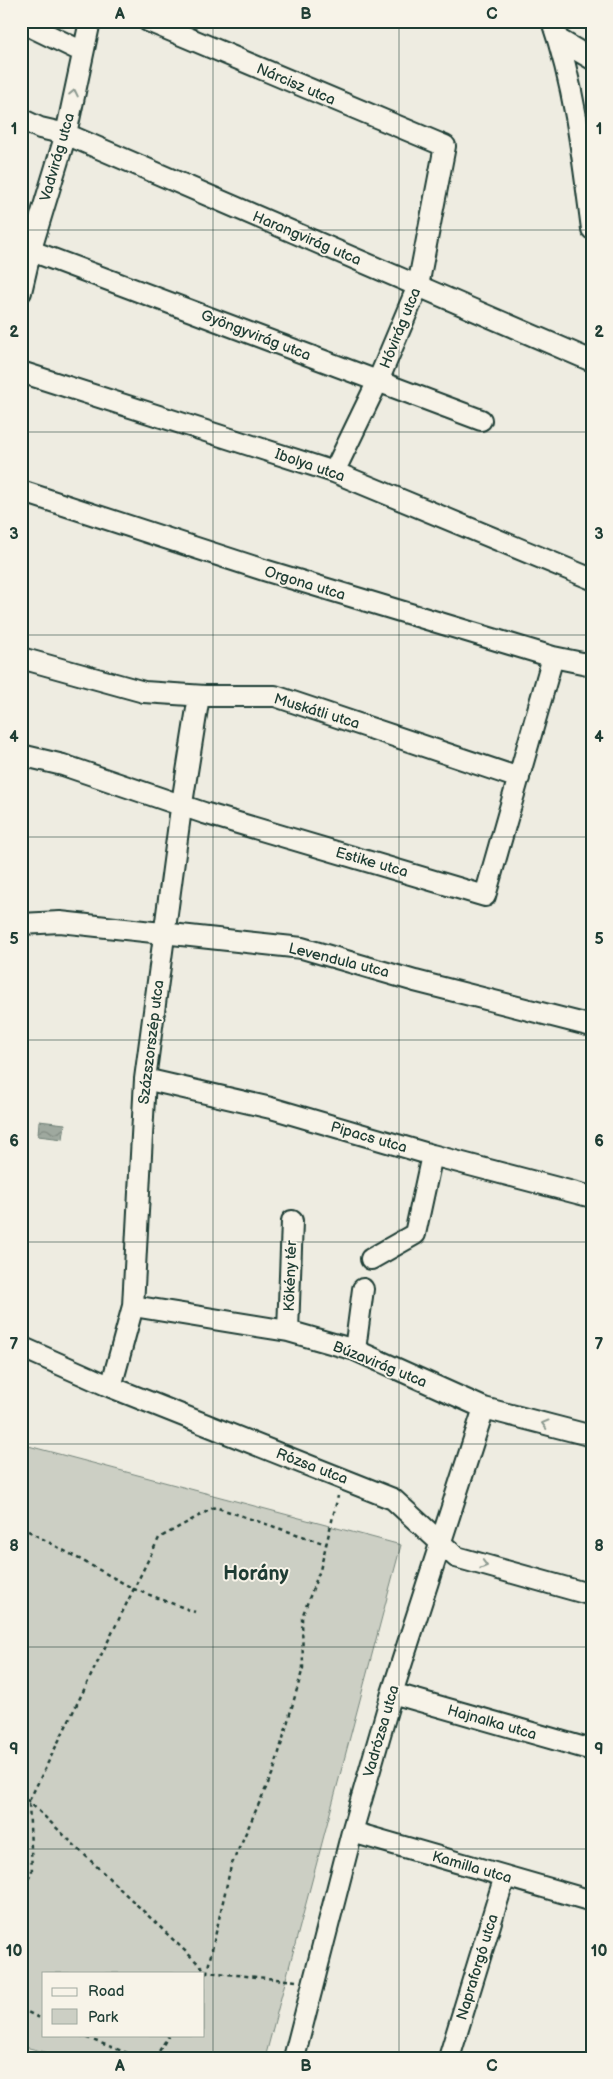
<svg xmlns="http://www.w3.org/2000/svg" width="613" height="2079" font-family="'Balsamiq Sans',sans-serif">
  <defs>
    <pattern id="water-waves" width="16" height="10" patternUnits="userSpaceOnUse" patternTransform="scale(1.25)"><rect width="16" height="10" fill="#9fa99f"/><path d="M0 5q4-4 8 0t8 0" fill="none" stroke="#818b82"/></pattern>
  </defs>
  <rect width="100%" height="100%" fill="#eeece1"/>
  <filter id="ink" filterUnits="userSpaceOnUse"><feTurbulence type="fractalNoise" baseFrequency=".02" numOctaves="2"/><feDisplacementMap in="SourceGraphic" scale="10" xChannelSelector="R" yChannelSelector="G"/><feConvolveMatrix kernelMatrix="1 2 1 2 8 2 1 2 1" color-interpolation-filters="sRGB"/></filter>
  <g filter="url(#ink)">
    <path fill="#cccfc4" stroke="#76867c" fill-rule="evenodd" d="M21,1444L401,1545L265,2058H69L21,2046ZM44,1973H204V2035H44Z"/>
    <path fill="url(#water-waves)" stroke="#6c7e74" d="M39,1121L65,1124L63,1139L38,1136Z"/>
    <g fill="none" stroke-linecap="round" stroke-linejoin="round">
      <defs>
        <path id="minor" d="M148,21L445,146L418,286L378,381L334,472
          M552,21C575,88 583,159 592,229
          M21,22L83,52
          M558,39L592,59
          M21,119L40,128L66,134L592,361
          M21,247L481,420
          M21,292L31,249L66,134L90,21
          M21,372L334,472L592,579
          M21,491L264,570L553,657L592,665
          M21,658L144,692L205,696H275L519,778
          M21,755L63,765L204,813L485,896L553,657
          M21,924L60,922L302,948L415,981L592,1026
          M145,1079L271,1108L432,1155L592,1197
          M371,1259L415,1234L432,1155
          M133,1306L288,1331L355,1350L484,1408L592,1436
          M288,1331L292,1221
          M21,1347L111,1387L393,1499L456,1557L592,1595
          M355,1350L363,1289
          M111,1387L133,1306L145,1079L180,816L199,696
          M392,1693L592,1750
          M352,1832L592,1901
          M294,2058L352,1832L392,1693L484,1408
          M449,2058L505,1876"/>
      </defs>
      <use href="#minor" stroke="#1f3d34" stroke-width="24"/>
      <path stroke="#1f3d34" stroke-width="2.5" stroke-dasharray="4 4" stroke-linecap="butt" d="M21,1527L134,1589L195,1612
        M21,1794L207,1972L204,1978
        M21,1893L32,1872L29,1801L159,1538L215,1507L326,1544
        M296,1981L207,1972L231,1866L274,1770L303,1668L302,1617L320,1570L338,1496
        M21,2009L44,2020
        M79,2035L141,2058
        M155,2058L169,2035"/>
      <use href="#minor" stroke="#f7f3e8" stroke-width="20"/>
    </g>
    <defs><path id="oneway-chevron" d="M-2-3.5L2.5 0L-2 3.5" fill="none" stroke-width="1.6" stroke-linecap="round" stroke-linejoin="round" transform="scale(1.25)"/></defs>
    <g stroke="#8b988e">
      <use href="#oneway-chevron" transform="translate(74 93) rotate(-78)"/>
      <use href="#oneway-chevron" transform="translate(545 1424) rotate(-165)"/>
      <use href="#oneway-chevron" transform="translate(484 1565) rotate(16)"/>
    </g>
  </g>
  <path fill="none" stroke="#1f3d34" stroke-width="1" stroke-opacity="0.55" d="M213,21V2058M399,21V2058M21,230H592M21,432H592M21,635H592M21,837H592M21,1040H592M21,1242H592M21,1444H592M21,1647H592M21,1849H592"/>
  <g text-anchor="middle" stroke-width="4" stroke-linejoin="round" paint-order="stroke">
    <g font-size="15" fill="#1f3d34" stroke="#f7f3e8">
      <text transform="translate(296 84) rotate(23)" y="5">Nárcisz utca</text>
      <text transform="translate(57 157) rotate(-74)" y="5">Vadvirág utca</text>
      <text transform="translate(307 238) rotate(23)" y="5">Harangvirág utca</text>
      <text transform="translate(400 328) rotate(-68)" y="5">Hóvirág utca</text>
      <text transform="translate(256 335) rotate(21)" y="5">Gyöngyvirág utca</text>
      <text transform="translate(310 465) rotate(19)" y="5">Ibolya utca</text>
      <text transform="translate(305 583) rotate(17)" y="5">Orgona utca</text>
      <text transform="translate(317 711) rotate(17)" y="5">Muskátli utca</text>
      <text transform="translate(372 862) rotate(16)" y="5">Estike utca</text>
      <text transform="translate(339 960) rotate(14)" y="5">Levendula utca</text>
      <text transform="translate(151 1042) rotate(-83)" y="5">Százszorszép utca</text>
      <text transform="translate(369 1137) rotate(16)" y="5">Pipacs utca</text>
      <text transform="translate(290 1276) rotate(-88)" y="5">Kökény tér</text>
      <text transform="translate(380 1364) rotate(22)" y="5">Búzavirág utca</text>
      <text transform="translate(312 1466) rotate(21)" y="5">Rózsa utca</text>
      <text transform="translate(492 1722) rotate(16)" y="5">Hajnalka utca</text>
      <text transform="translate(381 1731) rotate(-74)" y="5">Vadrózsa utca</text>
      <text transform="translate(472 1867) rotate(16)" y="5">Kamilla utca</text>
      <text transform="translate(477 1967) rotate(-73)" y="5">Napraforgó utca</text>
    </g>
    <g font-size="20" font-weight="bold" fill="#1f3d34" stroke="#f7f3e8">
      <text x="256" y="1580">Horány</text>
    </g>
  </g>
  <rect width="613" height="2079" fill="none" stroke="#f7f3e8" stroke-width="55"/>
  <rect x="42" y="1972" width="162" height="65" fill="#f7f3e8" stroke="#a1aaa0"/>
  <rect x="52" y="1988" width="25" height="8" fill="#f7f3e8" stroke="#a1aaa0"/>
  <text x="88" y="1996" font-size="15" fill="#1f3d34">Road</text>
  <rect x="52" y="2009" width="25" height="15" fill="#cccfc4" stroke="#a1aaa0"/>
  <text x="88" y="2022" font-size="15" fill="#1f3d34">Park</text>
  <rect x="28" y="28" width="558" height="2024" fill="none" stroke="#1f3d34" stroke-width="2"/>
  <g font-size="16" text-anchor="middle" font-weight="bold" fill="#1f3d34">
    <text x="120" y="19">A</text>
    <text x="306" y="19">B</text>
    <text x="492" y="19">C</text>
    <text x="14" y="134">1</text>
    <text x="599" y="134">1</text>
    <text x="14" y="337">2</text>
    <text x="599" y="337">2</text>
    <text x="14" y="539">3</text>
    <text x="599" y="539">3</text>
    <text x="14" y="742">4</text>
    <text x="599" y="742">4</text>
    <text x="14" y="944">5</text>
    <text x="599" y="944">5</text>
    <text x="14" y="1146">6</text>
    <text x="599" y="1146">6</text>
    <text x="14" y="1349">7</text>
    <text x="599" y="1349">7</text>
    <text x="14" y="1551">8</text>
    <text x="599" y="1551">8</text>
    <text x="14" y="1754">9</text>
    <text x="599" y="1754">9</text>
    <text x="14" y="1956">10</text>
    <text x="599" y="1956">10</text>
    <text x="120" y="2071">A</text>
    <text x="306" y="2071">B</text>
    <text x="492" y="2071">C</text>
  </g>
</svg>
